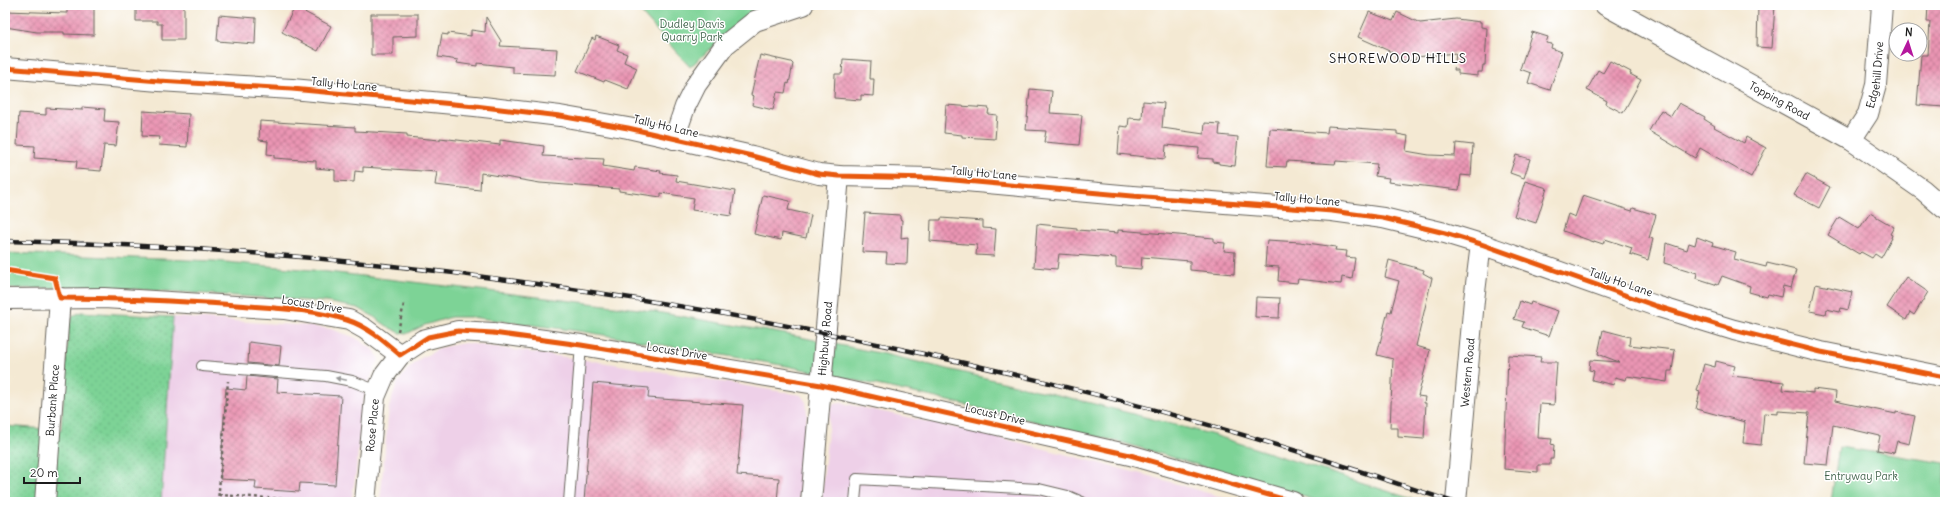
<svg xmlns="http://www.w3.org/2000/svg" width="1950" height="507" font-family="Delius,sans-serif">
  <defs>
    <pattern id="grass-dots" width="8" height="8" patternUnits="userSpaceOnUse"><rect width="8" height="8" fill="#7dd396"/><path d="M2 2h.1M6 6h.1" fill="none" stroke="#6bb581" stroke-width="1.8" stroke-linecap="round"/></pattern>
    <pattern id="building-cross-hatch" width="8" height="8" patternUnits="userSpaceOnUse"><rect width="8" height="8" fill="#eb95b4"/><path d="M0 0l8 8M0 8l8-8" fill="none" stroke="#be7992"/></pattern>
  </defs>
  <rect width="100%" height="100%" fill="#fff"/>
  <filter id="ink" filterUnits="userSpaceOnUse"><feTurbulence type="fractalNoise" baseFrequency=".025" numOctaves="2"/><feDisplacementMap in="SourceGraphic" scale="8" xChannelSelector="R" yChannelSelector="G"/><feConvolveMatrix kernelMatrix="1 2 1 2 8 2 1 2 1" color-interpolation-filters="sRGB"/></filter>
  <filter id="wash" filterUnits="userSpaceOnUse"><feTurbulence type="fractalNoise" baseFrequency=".012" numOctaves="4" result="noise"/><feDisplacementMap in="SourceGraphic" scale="16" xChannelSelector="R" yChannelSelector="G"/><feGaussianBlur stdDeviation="0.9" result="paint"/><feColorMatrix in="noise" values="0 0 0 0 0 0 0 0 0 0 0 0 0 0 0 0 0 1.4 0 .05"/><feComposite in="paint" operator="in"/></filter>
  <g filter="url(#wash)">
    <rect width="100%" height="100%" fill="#f4e9d3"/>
    <path fill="#eed0e8" d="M173,317L309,326L331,329L356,338L375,351L379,360L371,376L362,404L356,472L351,502H161Z
      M465,343L614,364L801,395L806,402L807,415L799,502H380L389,407L397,384L406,371L421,358L443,347Z
      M842,403L994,436L1153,477L1238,502H821L830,410L834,404Z"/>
    <path fill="url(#grass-dots)" stroke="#4c7859" d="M81,312L173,317L161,502H5V426L61,430L69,325L73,316Z"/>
    <path fill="#7dd396" stroke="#4c7859" d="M634,5H759L690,67Z
      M5,253L215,261L312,270L639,309L785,334L884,354L1083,401L1214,435L1421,502H1322L1124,443L924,395L787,366L586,332L471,317H451L425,325L406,334L401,333L390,328L371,315L358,308L326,302L105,287L5,289Z
      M1839,447L1945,463V502H1831Z"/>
    <g id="blocks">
      <path fill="url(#building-cross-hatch)" d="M136,5H184V40H162V24H157V21H136Z
        M1758,5H1775L1772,48L1757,47Z
        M1928,5H1945L1944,107L1917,105L1921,55H1928L1930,22H1927Z
        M67,6H94V35L64,34V32H37L5,27V11L67,13Z
        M295,7L331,26L318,51L282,32Z
        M1369,12L1393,21L1397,12L1420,23L1456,19L1481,22V27L1487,28L1485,65H1483L1482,72H1478V76L1458,74V70H1454L1456,53L1416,57V60L1397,61L1396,54L1358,37Z
        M371,14H418V36L393,37V55H371Z
        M219,15L256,18L255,44L217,41Z
        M486,17L501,41L500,46L557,49L555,75L513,73V67L477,63V66L457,63L458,60L438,57L442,34L448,35V33L471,36V30L485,32Z
        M1532,32L1548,37L1546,43L1552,44L1551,48L1562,52L1550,90L1528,83L1531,73L1520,69Z
        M596,36L619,45L617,50L627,54L624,62L637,68L628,89L605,80L604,82L577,71L592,38L595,40Z
        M760,55L791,62L793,64L789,84L787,83L785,93L777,92L773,110L752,105L754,96L751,95Z
        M843,59L871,61L870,79H874L873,96L861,95V100L834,98L835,74H842Z
        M1610,61L1631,72L1630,74L1641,80L1623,113L1606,104L1607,101L1587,90L1598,70L1603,73Z
        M1030,89L1052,91L1050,113L1082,115L1079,145L1044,142L1046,131L1026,130Z
        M1143,101L1164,103L1162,128L1204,134L1205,123L1220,124L1219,135L1238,137L1235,166L1219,164V163L1213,162V159L1198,158L1199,148L1166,145L1165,159L1118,154L1120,126L1128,127L1129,118L1142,119Z
        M1679,103L1705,117L1704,119L1715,126L1714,127L1744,143L1746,137L1766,148L1751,177L1700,148L1695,158L1649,131L1661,110L1671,116Z
        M946,105L989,108L988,114L997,115L995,139L962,137V135L944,133Z
        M82,107L105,109L104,121L119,122L116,146L104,145L101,171L76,169L77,161L34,158L35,146L17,145L19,113L46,115V108L82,110Z
        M143,111L189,114L187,147L159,145L160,137L142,136Z
        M260,121L355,127V131L407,134V137L440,140V138L500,145V140L544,146L543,156L604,159L603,166L634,171L635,167L661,171L660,173L677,175L676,181L735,191L731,216L692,210L694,198L661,193V197L619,191V189L540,183L481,173L480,190L435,185L437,172L363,167V172L355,171L354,182L335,181V170L316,168V161L274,158V155L267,154L268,141L259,140Z
        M1328,126L1397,131V134L1408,136L1406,151L1429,155L1455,156L1456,143L1473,145L1471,176L1461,175L1459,190L1388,182L1389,178L1375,176L1377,164L1336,161L1335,164L1287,161L1286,167L1267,166L1270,129L1327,133Z
        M1516,155L1530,159L1524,178L1510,173Z
        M1806,174L1830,187L1819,208L1794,195Z
        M1525,181L1547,188L1536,223L1514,216Z
        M763,195L790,201L788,210L811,215L806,238L782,233L781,240L754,234Z
        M1583,195L1632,211L1633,208L1656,215L1649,238L1653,239L1648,260L1630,254L1632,248L1605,239L1603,244L1594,241V242L1563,231L1568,214L1575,217Z
        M865,213L900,215V219L902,220L901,238L908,237L907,264L886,263L887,253L862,252Z
        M1870,213L1894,227L1890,234L1892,235L1891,238H1892L1881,258L1875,254L1872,258L1861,252L1859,254L1828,235L1839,217L1859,229Z
        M941,218L983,221V228L996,229L994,256L976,255L977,245L930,241L931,220H941Z
        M1037,224L1077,228V230L1118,233V230L1214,238V242L1225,243L1224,251L1235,252L1234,274L1190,270V261L1142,257L1141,269L1116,267V258L1059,254L1057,269L1034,267Z
        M1697,237L1713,243L1712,245L1736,252L1734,259L1766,267L1767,263L1796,270L1791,288L1783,286L1781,297L1768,294L1767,297L1749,292L1750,286L1722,276L1718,285L1696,278L1697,273L1664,263L1666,243L1687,250L1689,243L1695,245Z
        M1267,240L1300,242L1336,247L1335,250L1347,251L1346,257L1355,258L1352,279L1342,277L1341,284L1298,279L1297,283L1278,281L1279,267L1265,266Z
        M1389,260L1424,270L1423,273L1432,278L1416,346L1430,350L1418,396L1425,397L1424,403H1426L1424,439L1398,437V428H1390L1393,359L1377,355L1388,311L1391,312L1399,281L1385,277Z
        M1906,277L1928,292L1914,315L1910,312L1906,320L1887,307Z
        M1816,284L1852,292L1848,310L1841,308L1840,312L1826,309L1825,314L1810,311Z
        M1256,297L1280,298L1279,318L1255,317Z
        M1520,301L1530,305L1531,302L1558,311L1549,336L1522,327L1524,322L1514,319Z
        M1603,330L1630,337L1629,345L1675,350L1672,371H1668L1667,382L1627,376L1626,380L1615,377L1614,385L1592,380L1594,371L1589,370L1590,360L1619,362L1598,354Z
        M249,342L281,346L279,366L248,363Z
        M1508,355L1541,357L1540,362H1557L1554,405L1540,404L1538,438L1552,439L1551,444L1554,445L1553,459H1550V465H1538V472L1504,469Z
        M1716,361L1735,366L1732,376L1784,382L1783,390L1813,393V389L1836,392L1835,401L1896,414V412L1915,416L1909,444L1897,441L1894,453L1877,450L1880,436L1833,425L1828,465L1804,463L1809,413L1778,411V414L1764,413L1761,445L1743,443L1745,422L1696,409L1700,392L1697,391L1704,364L1715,367Z
        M247,376L278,379L277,392L341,396L335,485L300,483L299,492L255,489L256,481L220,479L226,388L246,390Z
        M593,383L649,388L648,398L743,405L737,475L779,478L777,502H584Z"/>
    </g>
  </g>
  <g filter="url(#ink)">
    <use href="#blocks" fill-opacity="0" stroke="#68645c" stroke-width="1"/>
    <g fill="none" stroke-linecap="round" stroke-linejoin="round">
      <defs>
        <path id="service" d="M202,366L326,376L352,381L378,391
          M569,502L581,345
          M855,502L857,479L1039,489L1068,496L1082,502"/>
        <g id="minor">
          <path id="s1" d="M1605,5L1851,140L1923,190L1945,209"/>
          <path d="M5,68L159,81L292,89L475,106L560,116L628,128L752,156L819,174L839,176L932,178L1132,196L1332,211L1383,218L1445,233L1481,244L1656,306L1734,330L1821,352L1945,377"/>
          <path d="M674,139L685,107L696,85L725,45L755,21L803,5"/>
          <path id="s2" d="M1851,140L1868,114L1876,85L1882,5"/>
          <path d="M5,299L104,298L284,309L349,320L365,329L400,355"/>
          <path id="s3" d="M45,502L60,298"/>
          <path id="s4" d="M365,502L375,397L384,376L400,355L423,340L458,331L493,333L581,345L821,385L1130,455L1293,502"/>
          <path id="s5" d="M811,502L839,176"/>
          <path id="s6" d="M1456,502L1474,300L1481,244"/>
        </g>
      </defs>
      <use href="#service" stroke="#68645c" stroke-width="12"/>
      <use href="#minor" stroke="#68645c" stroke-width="22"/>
      <path stroke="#68645c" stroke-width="2.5" stroke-dasharray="3 3" stroke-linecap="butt" d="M398,331L404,304
        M1941,493L1945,492
        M219,495L331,502
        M218,502L228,381"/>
      <use href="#service" stroke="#fff" stroke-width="10"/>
      <use href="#minor" stroke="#fff" stroke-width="20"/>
      <defs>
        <path id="rail" d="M5,241C309,247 613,286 910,351C1031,377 1151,407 1270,443C1331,461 1392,482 1453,502"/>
      </defs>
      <use href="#rail" stroke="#1c1c1c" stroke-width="4.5"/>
      <use href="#rail" stroke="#fff" stroke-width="3" stroke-dasharray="9" stroke-linecap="butt"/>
      <defs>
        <path id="cycleway" d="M5,68L159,81L292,89L475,106L560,116L628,128L752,156L819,174L839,176L932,178L1132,196L1332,211L1383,218L1445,233L1481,244L1656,306L1734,330L1821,352L1945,377
          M5,270L55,278L60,298C119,298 178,301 236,305C273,308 312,309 347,320C367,326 385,342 400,355L428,337L458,331L493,333L581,345L821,385L1130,455L1293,502"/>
      </defs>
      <use href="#cycleway" stroke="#fff" stroke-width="8"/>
      <use href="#cycleway" stroke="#e8590c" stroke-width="5"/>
    </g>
    <defs><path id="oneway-solid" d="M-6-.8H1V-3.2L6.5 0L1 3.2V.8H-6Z"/></defs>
    <use fill="#999" href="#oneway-solid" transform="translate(341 379) rotate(-168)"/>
  </g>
  <g text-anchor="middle" stroke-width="3" stroke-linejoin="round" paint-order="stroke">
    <g font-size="11" fill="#43654d" stroke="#fff">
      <text x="692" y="28">Dudley Davis<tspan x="692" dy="13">Quarry Park</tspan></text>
      <text x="1861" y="480">Entryway Park</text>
    </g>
    <g font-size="11" fill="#1c1c1c" stroke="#fff">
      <text dy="4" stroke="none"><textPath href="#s2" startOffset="71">Edgehill Drive</textPath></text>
      <text transform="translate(344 84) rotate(5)" y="4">Tally Ho Lane</text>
      <text dy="4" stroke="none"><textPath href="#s1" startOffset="199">Topping Road</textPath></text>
      <text transform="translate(666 126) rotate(13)" y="4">Tally Ho Lane</text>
      <text transform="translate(984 173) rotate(5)" y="4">Tally Ho Lane</text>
      <text transform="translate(1307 199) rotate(5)" y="4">Tally Ho Lane</text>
      <text transform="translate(1621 282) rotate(19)" y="4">Tally Ho Lane</text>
      <text transform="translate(312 304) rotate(9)" y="4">Locust Drive</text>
      <text dy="4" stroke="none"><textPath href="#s5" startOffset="164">Highbury Road</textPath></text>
      <text transform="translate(677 351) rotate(9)" y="4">Locust Drive</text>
      <text dy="4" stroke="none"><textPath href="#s6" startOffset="130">Western Road</textPath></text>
      <text dy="4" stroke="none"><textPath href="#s3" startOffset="102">Burbank Place</textPath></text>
      <text transform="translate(995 414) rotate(13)" y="4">Locust Drive</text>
      <text dy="4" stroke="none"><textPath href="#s4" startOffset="77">Rose Place</textPath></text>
    </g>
    <g font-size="13" letter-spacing="1" fill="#1c1c1c" stroke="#fff">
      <text x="1398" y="63">SHOREWOOD HILLS</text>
    </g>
  </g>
  <rect width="1950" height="507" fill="none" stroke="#fff" stroke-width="20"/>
  <g transform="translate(1908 42) rotate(4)"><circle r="19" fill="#ffffff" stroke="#a4a4a4"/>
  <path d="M0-3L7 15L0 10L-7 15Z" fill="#b5179e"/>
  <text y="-6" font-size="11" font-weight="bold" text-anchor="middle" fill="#1c1c1c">N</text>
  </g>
  <path d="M24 477v6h56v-6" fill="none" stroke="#1c1c1c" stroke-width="2"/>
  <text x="30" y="477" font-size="12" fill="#1c1c1c" stroke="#ffffff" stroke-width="3" paint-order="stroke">20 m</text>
</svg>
